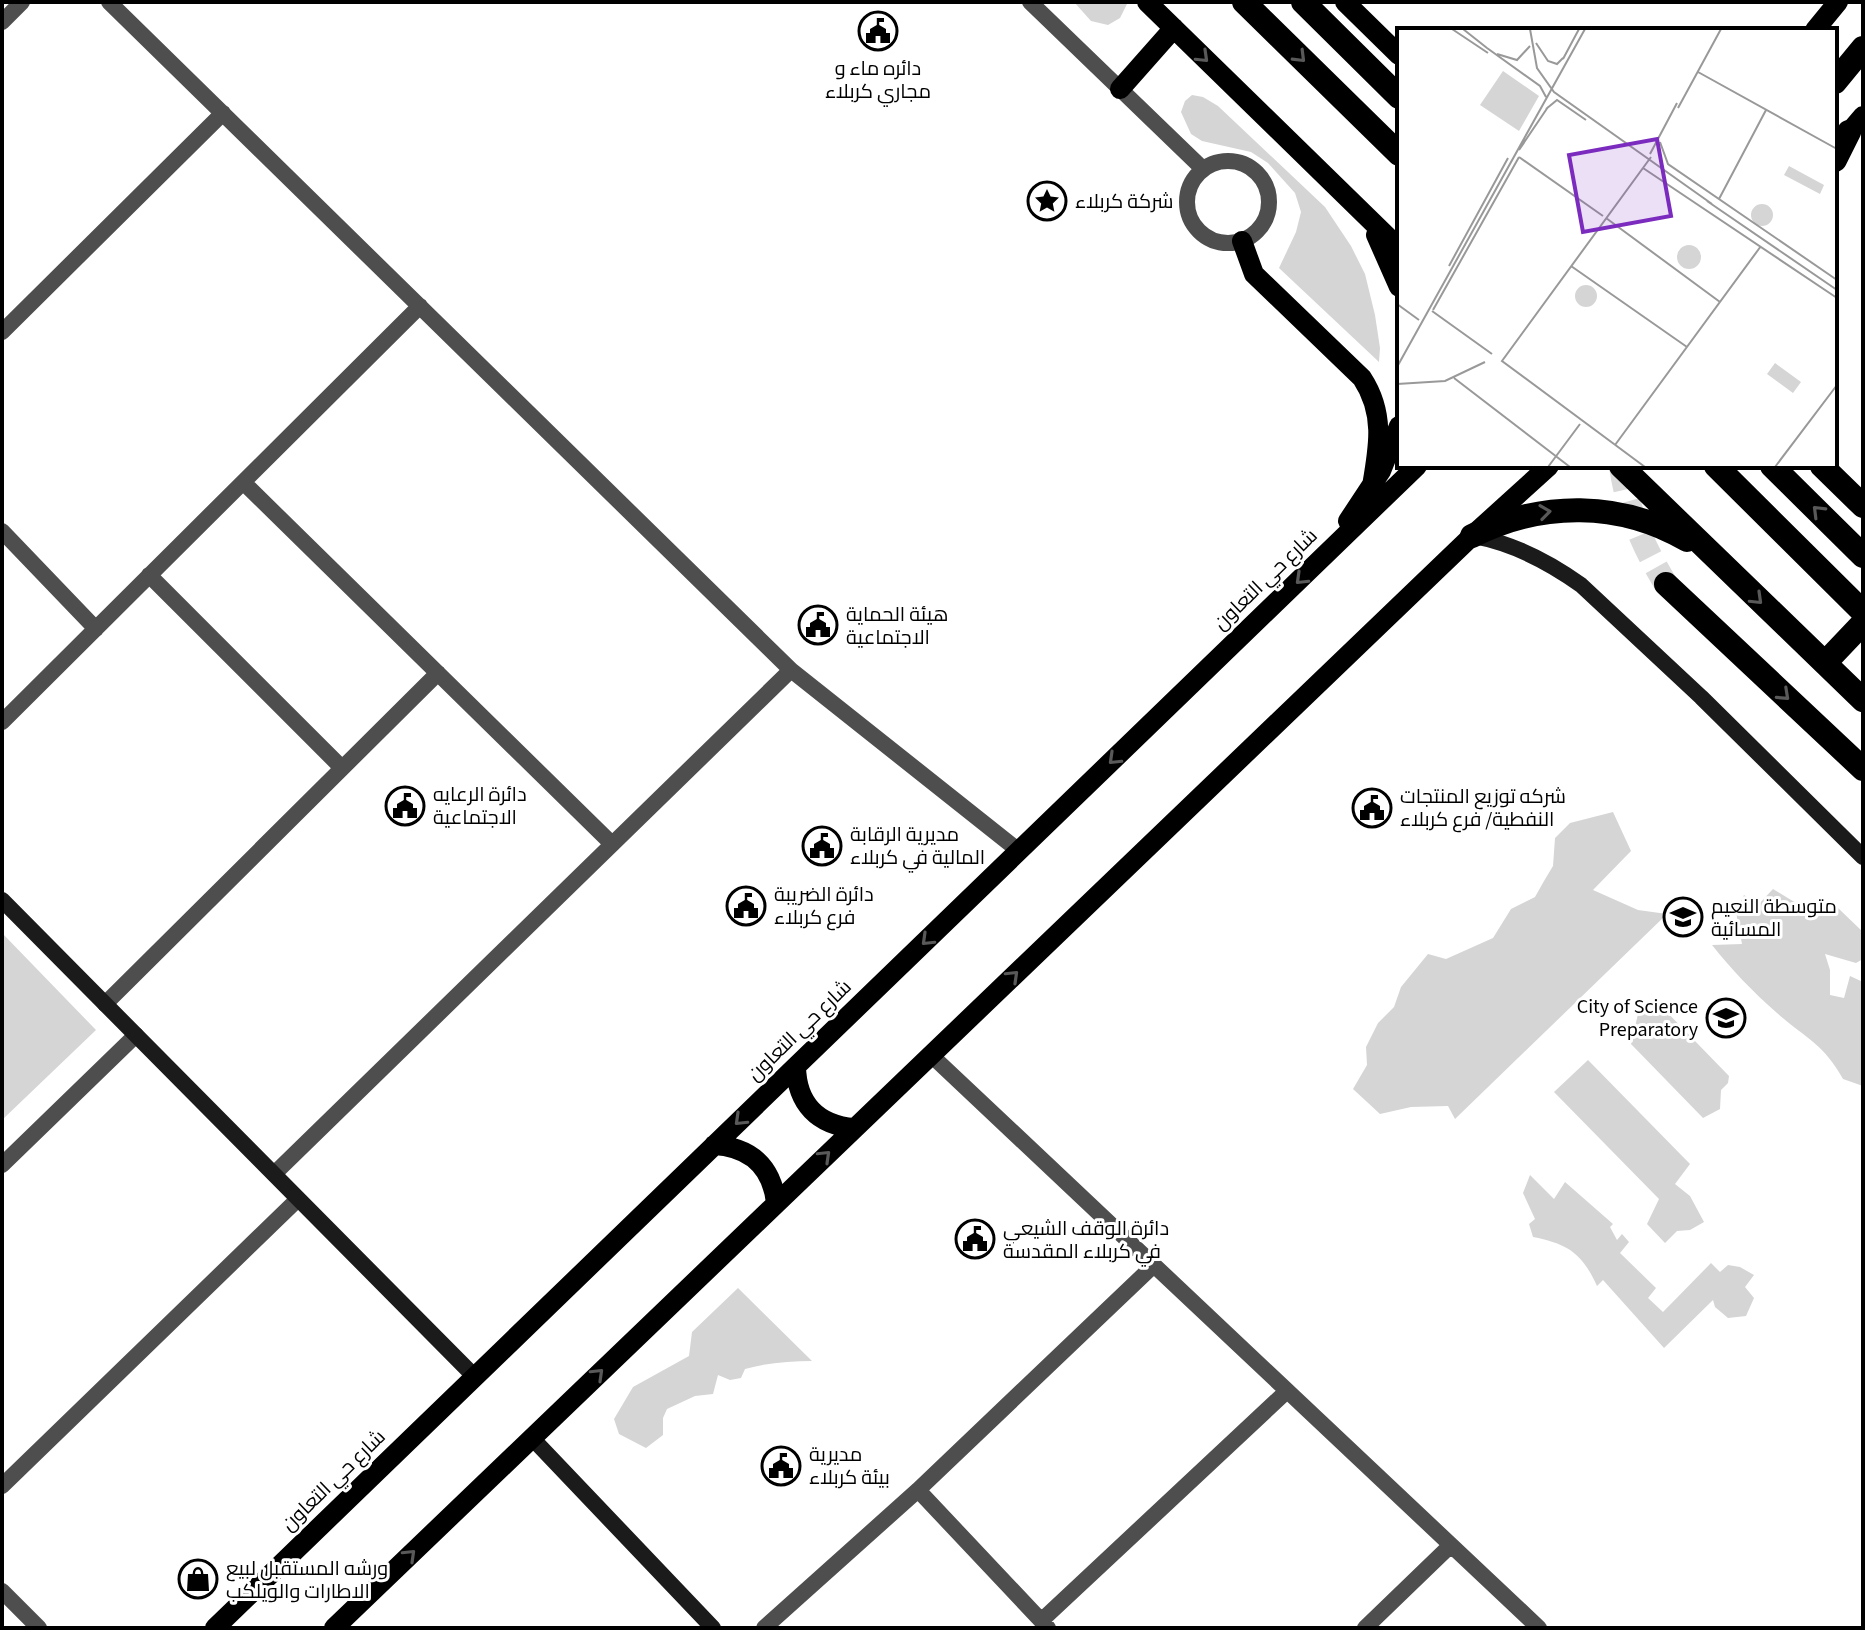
<svg xmlns="http://www.w3.org/2000/svg" width="1865" height="1630" font-family="'Source Sans 3',Cairo,sans-serif">
  <rect width="100%" height="100%" fill="#fff"/>
  <path fill="#d5d5d5" d="M1074,2H1126L1127,4L1120,18L1108,25L1091,21Z
    M1192,95L1203,97L1218,106L1325,207L1351,246L1365,274L1375,315L1380,348L1379,362L1279,268L1296,232L1301,212L1295,193L1268,163L1251,152L1202,141L1191,134L1181,112L1185,101Z
    M1613,812L1631,851L1593,890L1638,910L1667,914L1455,1119L1448,1106L1411,1107L1380,1114L1353,1089L1367,1065L1366,1047L1378,1023L1394,1007L1401,987L1428,954L1446,959L1493,938L1511,909L1535,897L1544,881L1553,866L1555,838L1570,823Z
    M1773,889L1796,903L1838,908L1863,932V959L1856,963L1825,954L1830,970V995L1844,998L1850,976L1863,982V1086L1843,1079C1823,1043 1805,1038 1777,1013C1753,992 1731,969 1712,945L1742,944L1736,912L1744,895L1758,905Z
    M2,933L96,1030L2,1120Z
    M1661,1006L1729,1076L1728,1083L1721,1090L1720,1109L1703,1118L1631,1044L1638,1014H1645Z
    M1588,1060L1690,1164L1675,1184L1690,1196L1704,1222L1690,1230L1677,1231L1665,1243L1647,1224L1659,1199L1554,1092Z
    M1530,1175L1554,1199L1565,1182L1613,1224L1610,1227L1617,1240L1622,1234L1629,1242L1620,1253L1656,1288L1648,1298L1663,1312L1711,1263L1720,1272L1728,1265L1740,1267L1754,1275L1745,1287L1754,1298L1746,1316L1728,1318L1715,1307L1713,1300L1664,1348L1603,1280L1597,1286C1582,1253 1568,1244 1533,1237L1529,1224L1535,1219L1523,1193Z
    M738,1288L812,1361C790,1361 766,1363 745,1369L741,1378L730,1380L718,1375L713,1394L695,1396L667,1409L663,1418V1435L646,1448L619,1434L614,1419L633,1387L689,1356L692,1332Z"/>
  <g fill="none" stroke-linecap="round" stroke-linejoin="round">
    <path stroke="#d9d9d9" stroke-width="24" stroke-dasharray="24 12" stroke-linecap="butt" d="M1621,466C1627,509 1643,547 1666,584"/>
    <path stroke="#4e4e4e" stroke-width="16" d="M109,2L791,670L1019,851
      M1030,2L1203,169
      M2,22L22,2
      M1187 202a41 41 0 1 1 82 0a41 41 0 1 1-82 0Z
      M2,332L223,113
      M243,482L612,844
      M2,531L96,629
      M149,575L342,768
      M2,722L420,306
      M105,1004L438,673
      M931,1055L1539,1628
      M2,1165L136,1035
      M274,1174L791,670
      M2,1486L298,1199
      M918,1490L1048,1628
      M2,1591L39,1628
      M1041,1621L1287,1391
      M764,1628L918,1490L1154,1265
      M1365,1628L1451,1545"/>
    <path stroke="#1b1b1b" stroke-width="16" d="M1473,536C1512,543 1549,562 1581,585L1701,697L1863,857
      M2,900L475,1377
      M532,1438L713,1628"/>
    <path stroke="#000" stroke-width="20" d="M1147,2L1399,248
      M1345,2L1399,55
      M1815,30L1838,2
      M1120,89L1174,28
      M1840,143L1863,116
      M1376,235L1399,287
      M1242,241L1254,274L1362,378C1385,413 1379,446 1372,486
      M1348,521L1381,471L1399,426
      M796,1067C797,1104 818,1125 854,1128
      M714,1145C750,1147 772,1166 776,1203
      M215,1628L1417,466
      M334,1628L1472,536L1549,466"/>
    <path stroke="#000" stroke-width="24" d="M1244,2L1399,154
      M1303,2L1399,97
      M1835,82L1863,48
      M1835,160L1849,132
      M1621,466L1863,700
      M1716,466L1863,612
      M1772,466L1863,556
      M1822,466L1863,506
      M1472,536C1541,501 1620,501 1687,540
      M1666,584L1863,769
      M1825,663L1863,623"/>
  </g>
  <defs><path id="oneway-chevron" d="M-2-3.5L2.5 0L-2 3.5" fill="none" stroke-width="1.6" stroke-linecap="round" stroke-linejoin="round" transform="scale(2)"/></defs>
  <g stroke="#595959">
    <use href="#oneway-chevron" transform="translate(1203 57) rotate(44)"/>
    <use href="#oneway-chevron" transform="translate(1300 57) rotate(45)"/>
    <use href="#oneway-chevron" transform="translate(1818 511) rotate(-135)"/>
    <use href="#oneway-chevron" transform="translate(1545 512) rotate(-8)"/>
    <use href="#oneway-chevron" transform="translate(1301 579) rotate(136)"/>
    <use href="#oneway-chevron" transform="translate(1757 599) rotate(44)"/>
    <use href="#oneway-chevron" transform="translate(1784 695) rotate(43)"/>
    <use href="#oneway-chevron" transform="translate(1114 759) rotate(136)"/>
    <use href="#oneway-chevron" transform="translate(927 940) rotate(136)"/>
    <use href="#oneway-chevron" transform="translate(1013 976) rotate(-44)"/>
    <use href="#oneway-chevron" transform="translate(740 1120) rotate(136)"/>
    <use href="#oneway-chevron" transform="translate(825 1156) rotate(-44)"/>
    <use href="#oneway-chevron" transform="translate(598 1374) rotate(-44)"/>
    <use href="#oneway-chevron" transform="translate(410 1555) rotate(-44)"/>
  </g>
  <defs>
    <symbol id="civic-ring" viewBox="-11 -11 22 22"><circle r="9.5" fill="#fff" stroke="#000" stroke-width="1.5"/><path d="M-.6-6.5H3V-4.5H.6V-3L4-1V1h2V6H-6V1h2V-1L-.6-3ZM-1.2 2.5V6h2.4V2.5Z" fill="#000"/></symbol>
    <symbol id="sight-ring" viewBox="-11 -11 22 22"><circle r="9.5" fill="#fff" stroke="#000" stroke-width="1.5"/><path d="M0-6L1.8-2.2L6-1.7L2.9 1.2L3.7 5.4L0 3.3L-3.7 5.4L-2.9 1.2L-6-1.7L-1.8-2.2Z" fill="#000"/></symbol>
    <symbol id="school-ring" viewBox="-11 -11 22 22"><circle r="9.5" fill="#fff" stroke="#000" stroke-width="1.5"/><path d="M0-5L7-2L0 1L-7-2ZM-4 1L0 2.5L4 1V4Q0 6-4 4Z" fill="#000"/></symbol>
    <symbol id="shop-ring" viewBox="-11 -11 22 22"><circle r="9.5" fill="#fff" stroke="#000" stroke-width="1.5"/><path d="M-5-2.5h2.3a2.7 3.5 0 0 1 5.4 0H5L5.5 6h-11ZM-1.5-2.5h3a1.5 2.3 0 0 0-3 0Z" fill="#000"/></symbol>
  </defs>
  <g fill-rule="evenodd">
    <use href="#civic-ring" x="856" y="9" width="44" height="44"/>
    <use href="#sight-ring" x="1025" y="179" width="44" height="44"/>
    <use href="#civic-ring" x="796" y="603" width="44" height="44"/>
    <use href="#civic-ring" x="383" y="784" width="44" height="44"/>
    <use href="#civic-ring" x="1350" y="786" width="44" height="44"/>
    <use href="#civic-ring" x="800" y="824" width="44" height="44"/>
    <use href="#civic-ring" x="724" y="884" width="44" height="44"/>
    <use href="#school-ring" x="1661" y="895" width="44" height="44"/>
    <use href="#school-ring" x="1704" y="996" width="44" height="44"/>
    <use href="#civic-ring" x="953" y="1217" width="44" height="44"/>
    <use href="#civic-ring" x="759" y="1444" width="44" height="44"/>
    <use href="#shop-ring" x="176" y="1557" width="44" height="44"/>
  </g>
  <g text-anchor="middle" stroke-width="6" stroke-linejoin="round" paint-order="stroke">
    <g font-size="20" fill="#000" stroke="#fff" text-anchor="start">
      <text x="878" y="75" text-anchor="middle">دائره ماء و<tspan x="878" dy="23">مجاري كربلاء</tspan></text>
      <text x="1075" y="208">شركة كربلاء</text>
      <text x="846" y="621">هيئة الحماية<tspan x="846" dy="23">الاجتماعية</tspan></text>
      <text x="433" y="801">دائرة الرعايه<tspan x="433" dy="23">الاجتماعية</tspan></text>
      <text x="1400" y="803">شركه توزيع المنتجات<tspan x="1400" dy="23">النفطية/ فرع كربلاء</tspan></text>
      <text x="850" y="841">مديرية الرقابة<tspan x="850" dy="23">المالية في كربلاء</tspan></text>
      <text x="774" y="901">دائرة الضريبة<tspan x="774" dy="23">فرع كربلاء</tspan></text>
      <text x="1711" y="913">متوسطة النعيم<tspan x="1711" dy="23">المسائية</tspan></text>
      <text x="1698" y="1013" text-anchor="end">City of Science<tspan x="1698" dy="23">Preparatory</tspan></text>
      <text x="1003" y="1235">دائرة الوقف الشيعي<tspan x="1003" dy="23">في كربلاء المقدسة</tspan></text>
      <text x="809" y="1461">مديرية<tspan x="809" dy="23">بيئة كربلاء</tspan></text>
      <text x="226" y="1575">ورشه المستقبل لبيع<tspan x="226" dy="23">الاطارات والويلكب</tspan></text>
    </g>
    <g font-size="20" fill="#000" stroke="#fff">
      <text transform="translate(1265 579) rotate(-44)" y="7">شارع حي التعاون</text>
      <text transform="translate(799 1030) rotate(-44)" y="7">شارع حي التعاون</text>
      <text transform="translate(333 1480) rotate(-44)" y="7">شارع حي التعاون</text>
    </g>
  </g>
  <g transform="translate(1397 28)">
    <rect width="440" height="440" fill="#fff"/>
    <path d="M106,43L142,68L122,103L83,77ZM392,138L427,157L423,166L387,147ZM354 187a11 11 0 1 1 22 0a11 11 0 1 1-22 0ZM280 229a12 12 0 1 1 24 0a12 12 0 1 1-24 0ZM178 268a11 11 0 1 1 22 0a11 11 0 1 1-22 0ZM378,335L404,354L396,365L370,346Z" fill="#d5d5d5"/>
    <path fill="none" stroke="#999" stroke-width="2" d="M55,1L91,25M66,1L90,20M133,1L140,40L157,64L315,176M139,15L151,33L160,36L166,30M90,20L143,58L149,69M100,26L120,32L133,18M166,31L182,1M301,44L440,121M281,80L324,1M149,81L160,72L189,92M263,114L271,136L440,252M122,122L151,79M253,126L280,75M122,129L206,188M246,140L440,270M322,171L369,82M310,173L440,262M209,190L323,274M52,238L111,130M174,238L290,319M0,276L22,292M36,282L122,129M35,283L95,326M0,339L188,1M57,350L173,439M0,356L48,353L88,334M218,417L364,218M151,439L183,396M248,439L105,333L254,129M378,439L440,357"/>
    <path fill="#7b2cbf" fill-opacity="0.15" stroke="#7b2cbf" stroke-width="4" d="M260,111L274,188L186,204L172,127Z"/>
    <rect width="440" height="440" fill="none" stroke="#000" stroke-width="4"/>
  </g>
  <rect width="1865" height="1630" fill="none" stroke="#000000" stroke-width="8"/>
</svg>
